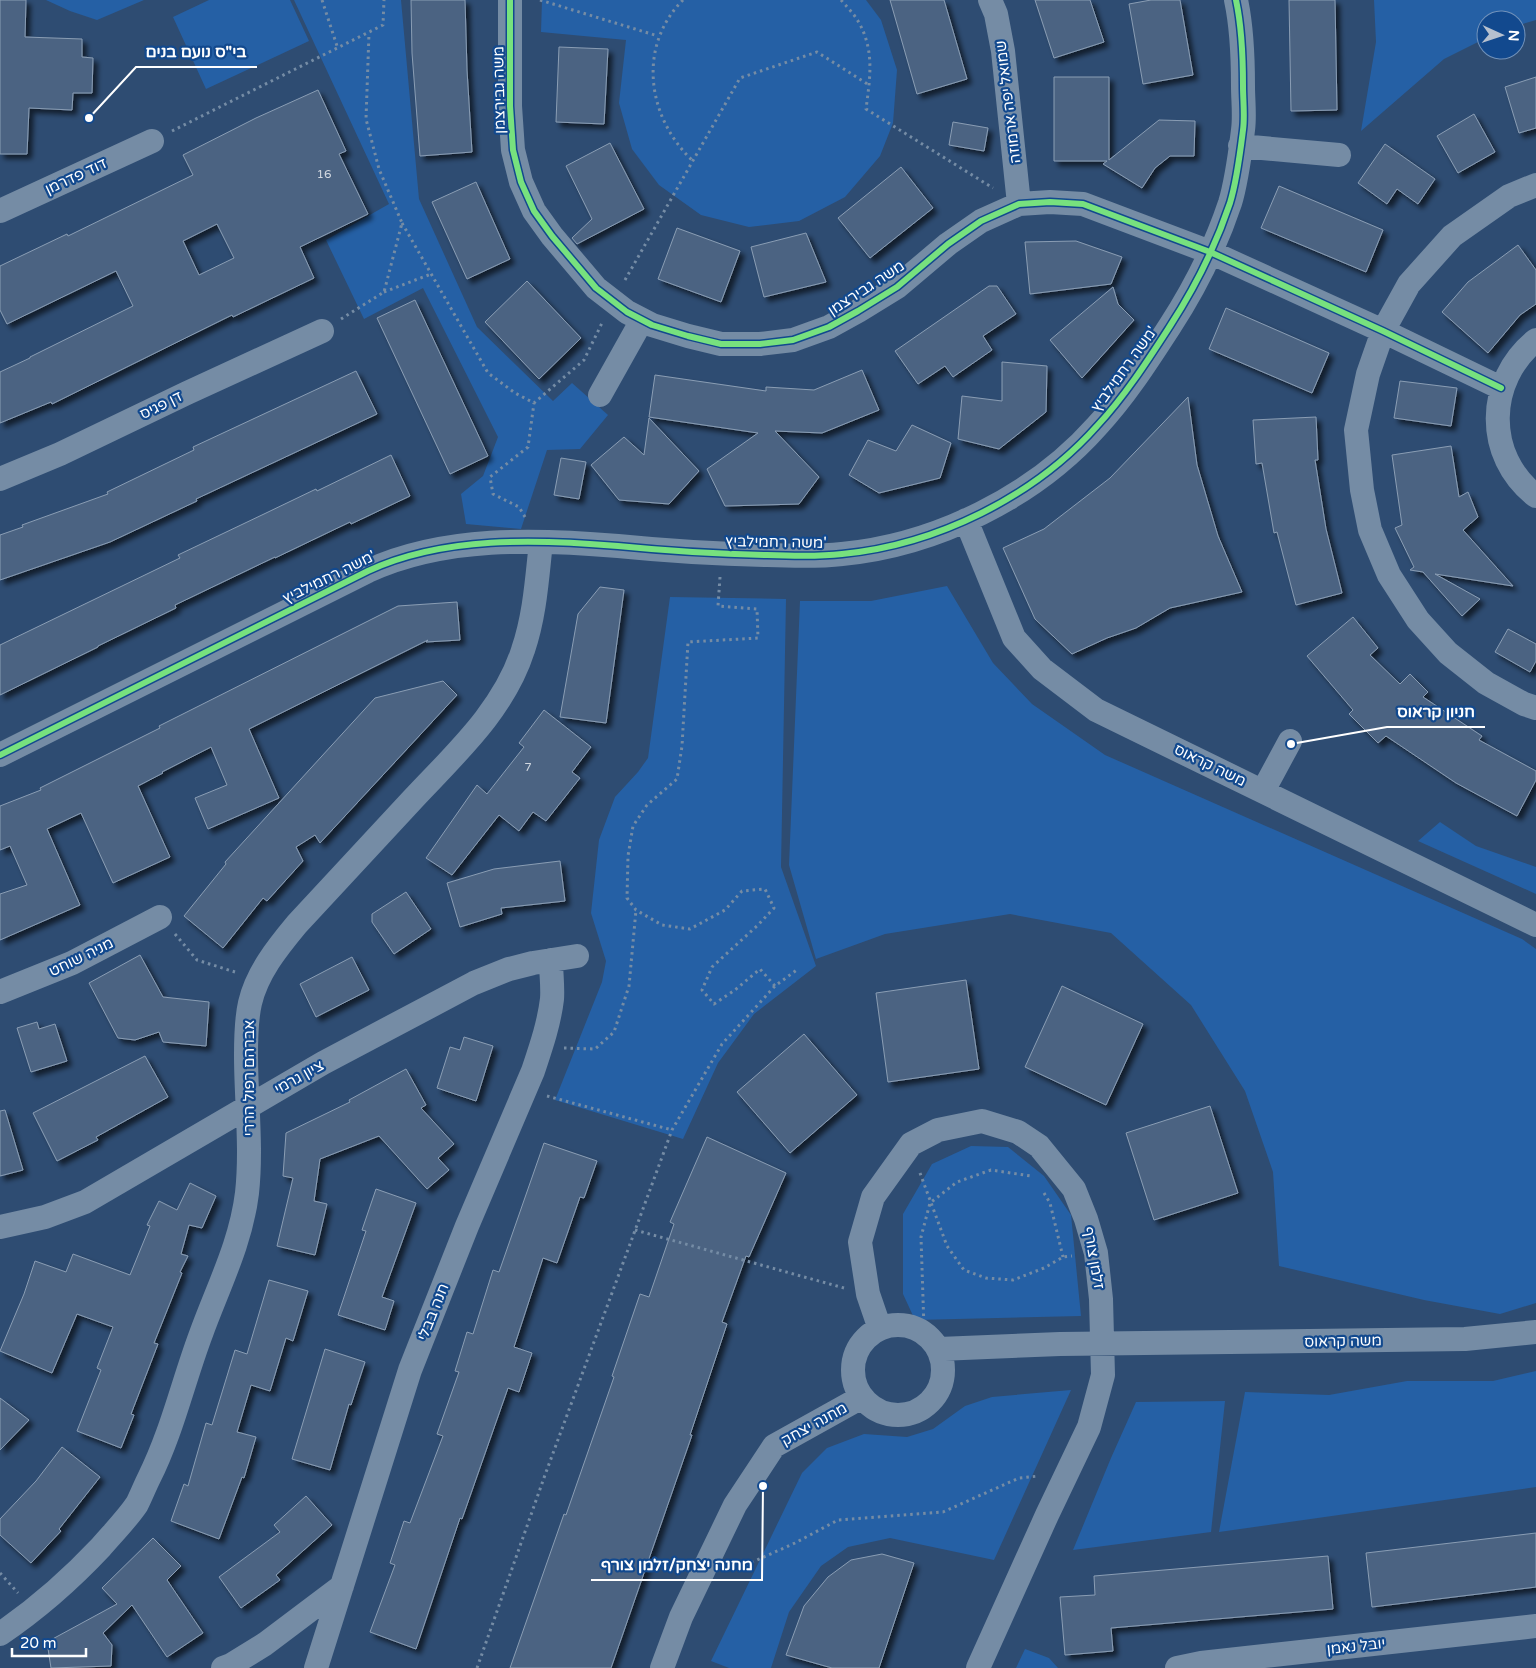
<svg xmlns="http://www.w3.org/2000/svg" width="1536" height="1668" font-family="'Varela Round','Noto Sans Hebrew',sans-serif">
  <defs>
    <filter id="shadow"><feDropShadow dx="4.5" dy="4.5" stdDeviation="2.5" flood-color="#0009"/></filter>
  </defs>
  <rect width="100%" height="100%" fill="#2e4c72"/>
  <path fill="#2560a5" d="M46,0H144L97,20L70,11Z
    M209,0H290L309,41L206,89L173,17Z
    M294,0H401L419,199L477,327L553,401L572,383L608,415L580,449L547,450L521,529L466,524L461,494L483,476L498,437L423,288L364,319L326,240L389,204Z
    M542,0H866L881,20L897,70L893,123L880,156L845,197L799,221L749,227L701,215L659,185L632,149L619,103L626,40L541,32Z
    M1374,0H1536V20L1516,26V20H1486V38L1444,59L1361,131L1376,42Z
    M947,586L993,663L1032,704L1105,755L1522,939L1536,949V1303L1500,1314L1424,1300L1279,1266L1273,1172L1245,1091L1191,1005L1111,933L1010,914L885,934L816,959L789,865L800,601H871Z
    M670,597L786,599L781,867L816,966L754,1014L718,1063L683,1139L555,1100L602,982L606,961L591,913L599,840L615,797L638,772L648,758Z
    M1440,822L1476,846L1536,867V894L1418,841Z
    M971,1146L1008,1147L1044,1176L1071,1215L1081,1316L915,1320L903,1294V1214L932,1164Z
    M1536,1371V1487L1219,1532L1245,1392L1329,1395L1407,1381H1493Z
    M1071,1390L994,1560L890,1538L848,1547L821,1566L789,1612L771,1668H729L711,1661L802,1473L827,1448L864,1434L907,1437L933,1429L965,1406L992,1397Z
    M1225,1401L1211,1532L1073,1550L1111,1458L1136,1402Z
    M1025,1649L1049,1658L1058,1668H1016Z"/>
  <path fill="#4b6482" stroke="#8a9db4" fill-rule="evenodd" filter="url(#shadow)" d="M0,0H26L25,37L82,39V57L93,58L92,93H73L72,110L29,108L27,154H0Z
    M411,0H465L467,70L472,152L420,156L412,53Z
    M890,0H944L967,79L917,94Z
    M1035,0H1090L1104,42L1054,58Z
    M1151,0H1180L1193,75L1143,84L1129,4Z
    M1289,0H1335L1337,110L1291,111Z
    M559,47L608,49L604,124L556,122Z
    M1054,77H1109V160L1159,120L1195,121L1194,156H1170L1155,168L1142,188L1103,164L1107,161H1054Z
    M1536,77V128L1519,133L1505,87Z
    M318,90L346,151L339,154L368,214L300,247L314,278L233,317L232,315L52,404L51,402L0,423V372L30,358V357L133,306L116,271L7,324L0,310V266L67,234L68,236L193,175L183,155L256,118ZM217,224L234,258L199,275L183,241Z
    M1474,114L1495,152L1458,173L1437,136Z
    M953,122L988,128L984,151L949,145Z
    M610,143L644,209L577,244L572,238L592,219L566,166Z
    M1385,144L1435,179L1418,204L1397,189L1387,204L1358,183Z
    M901,167L933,208L870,258L838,218Z
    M476,182L510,259L467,279L432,202Z
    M1279,186L1383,230L1366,272L1261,228Z
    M677,228L740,251L721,302L658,279Z
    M806,233L826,282L764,297L751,247Z
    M1076,241L1122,257L1111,284L1030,294L1025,242Z
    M1518,245L1536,270V304L1520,315L1488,353L1442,312L1468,282Z
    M527,281L581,338L539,379L485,322Z
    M989,286H997L1016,314L983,336L992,350L953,377L945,366L918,384L895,351Z
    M1113,287L1118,304L1134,320L1082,378L1050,340Z
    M415,300L488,456L450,474L377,318Z
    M1226,308L1329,353L1312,393L1209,349Z
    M1002,362L1047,366L1046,412L999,449L958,439L962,396L1002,401Z
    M862,370L879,410L822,433L775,431L819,477L799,504L725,506L707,469L758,433L649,417L655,375L766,391V387L814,390Z
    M356,371L377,414L196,499L197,501L110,542L0,580V535L23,527L22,525L108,494L107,492L194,450L193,447Z
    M1400,381L1457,388L1451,426L1394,418Z
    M1188,397L1197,465L1218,536L1242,592L1170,608L1136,628L1107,638L1072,654L1035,619L1003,548L1044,529L1110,478Z
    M1316,417L1318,460H1315L1326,529L1342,593L1296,605L1277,532L1274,533L1262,463L1256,464L1253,420Z
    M649,418L699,471L669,504L619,500L591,465L624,437L644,455Z
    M912,425L951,443L940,478L879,493L849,475L868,440L896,451Z
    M1451,446L1459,497L1468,492L1478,517L1463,530L1513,586L1435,574L1480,599L1462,616L1423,572L1410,570L1414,567L1395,528L1402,525L1392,455Z
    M391,455L410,496L351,524L350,522L275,558V557L175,605L176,608L98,646V647L0,695V645L180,558L178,555L264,514L316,489L317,491Z
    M561,458L586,462L579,499L554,495Z
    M600,587L624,590L606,723L560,717L578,614Z
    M457,602L460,640L426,642L428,640L249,729L279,798L208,829L195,798L227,785L211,747L162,772L163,773L138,786L170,857L113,883L81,813L47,829L80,905L0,940V894L27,885L10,846L0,850V806L41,790L40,788L160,728L159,726L398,606Z
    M1353,617L1378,648L1370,655L1400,684L1410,674L1428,692L1423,697L1482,736L1479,740L1536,771V780L1517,816L1456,783L1386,736L1378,743L1349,714L1353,710L1307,656Z
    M1508,629L1536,644V661L1530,672L1495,652Z
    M443,681L457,695L320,843L315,835L296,847L303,861L267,901L263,898L223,948L184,916L226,864L225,862L375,698Z
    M544,710L591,747L572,772L580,778L546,821L533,812L519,831L499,815L452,875L426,858L477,785L487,794L524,747L519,743Z
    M560,861L565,901L501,908L502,914L460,927L447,883L494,869Z
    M406,892L431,929L394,954L372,922V914Z
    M140,955L163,997L209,1002L206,1046L163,1042L159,1032L135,1040L118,1038L89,983Z
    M352,957L369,990L316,1017L300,984Z
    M966,980L979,1069L888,1082L876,993Z
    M1062,986L1143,1024L1106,1105L1025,1067Z
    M37,1022L39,1029L55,1024L67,1061L31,1072L17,1028Z
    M804,1034L857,1095L790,1153L737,1092Z
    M464,1037L493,1046L476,1101L437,1088L450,1047L460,1050Z
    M145,1056L168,1097L96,1137L98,1140L57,1161L33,1113Z
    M406,1069L426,1105L421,1108L454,1144L438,1158L449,1170L427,1189L379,1136L320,1159L314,1201L327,1204L315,1255L277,1246L293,1178L283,1176L286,1133L350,1102L349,1100Z
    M1210,1106L1238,1193L1154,1220L1126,1133Z
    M5,1110L23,1170L0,1176V1111Z
    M707,1137L786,1173L749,1257L746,1256L722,1322L727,1324L690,1435H692L611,1668H510L564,1514L566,1515L614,1377L612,1376L640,1294L649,1297L674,1224L670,1222Z
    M544,1143L597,1161L584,1198L580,1197L557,1263L543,1258L514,1347L532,1353L519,1392L508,1388L462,1519L460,1518L416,1649L370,1632L395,1565L390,1563L404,1521L410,1523L443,1436L437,1434L459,1372L455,1371L467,1332L473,1334L493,1270L499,1272Z
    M190,1183L216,1196L202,1228L189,1225L181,1254L188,1256L180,1272L182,1273L154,1343L158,1344L131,1414L134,1415L121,1448L77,1431L101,1370L97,1368L113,1327L77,1314L52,1373L0,1351L24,1294L35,1261L66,1272L73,1254L130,1275L150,1226L147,1225L159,1201L177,1210Z
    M376,1189L416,1203L382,1297L394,1301L385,1330L338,1315L366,1231L362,1230Z
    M269,1280L308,1291L293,1341L286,1338L270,1391L251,1385L237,1432L256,1437L244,1478L242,1477L219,1539L171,1521L184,1484L188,1486L206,1423L212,1425L235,1350L247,1354Z
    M325,1349L365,1362L351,1405L349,1404L330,1470L292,1459Z
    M0,1398L29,1420L0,1450Z
    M62,1447L100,1477L59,1529L61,1531L31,1563L0,1535V1519L36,1481Z
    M306,1496L332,1525L276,1575L280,1580L241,1608L219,1577L280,1532L274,1525Z
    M1536,1533V1587L1372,1607L1366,1553Z
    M153,1538L181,1566L167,1580L203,1633L167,1657L132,1605L103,1633L112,1645L111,1666L51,1668L47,1642L117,1604L102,1588Z
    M882,1554L914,1563L879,1668H832L786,1655L804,1606L828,1577L851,1560Z
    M1328,1556L1333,1609L1111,1628L1113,1651L1065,1655L1060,1597L1095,1595L1094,1576Z"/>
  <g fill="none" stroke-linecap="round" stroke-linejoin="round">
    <path stroke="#758ca5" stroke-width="3" stroke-dasharray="2.5 4" stroke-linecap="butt" d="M322,0L338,49
      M540,0L658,36
      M683,0C637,46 647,118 693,161
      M841,0C847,7 854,14 858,21C875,50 870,78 866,109L993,188
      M172,131L383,25L384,0
      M402,223L488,373L515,393L534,403L584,360L602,323
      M625,280L740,78L817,52L869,85
      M384,292L431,274
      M341,319L384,292L402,223L379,169L366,119L369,33
      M525,517L519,507L493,494L490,477L528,447L534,403
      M720,577L718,606L757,609L758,638L688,642L682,746L677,779L647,805L633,826L628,856L627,898L636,910L662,925L690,929L725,910L742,891L765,889L774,908L758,925L712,967L702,990L714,1004L735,990L760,969L775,986
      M175,934L197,960L235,972
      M564,1048L595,1049L614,1032L629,986L636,910
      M547,1096L672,1130
      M920,1173L947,1246L964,1270L986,1278L1013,1280L1044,1268L1063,1257L1072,1256
      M1044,1193L1050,1203L1063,1257
      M635,1230L844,1288
      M924,1329L921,1237L930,1203L957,1182L991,1170L1031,1176
      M733,1561L746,1565L795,1543L838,1520L943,1512L1019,1478L1039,1476
      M0,1573L18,1593
      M477,1668L545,1475L672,1130L722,1044L775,986L798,969"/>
    <path stroke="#758ca5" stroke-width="24" d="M510,0V106L513,150L521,182L534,211L552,236L596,288L627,312L652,325L688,336L721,344H760L793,340L829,327L858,311L897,287L948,244L981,221L1019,204L1050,202L1083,204L1210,252L1383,331L1501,388
      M990,0L996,14L1003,51L1019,204
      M1240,146L1339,155
      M1536,185L1509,196L1452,236L1409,284L1383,331L1368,374L1356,430L1362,490L1370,530L1389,575L1418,620L1448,653L1486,683L1524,704L1536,708
      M0,211L152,141
      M1536,340C1486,380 1484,456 1536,496
      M600,395L642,320
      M0,479L60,454L187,393L322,331
      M966,520L1014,638L1042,669L1096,710L1536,925
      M0,755L368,571C443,536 537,539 618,546C668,551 717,554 767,555C792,556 817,557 842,554C936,545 1034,497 1097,426C1125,396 1148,360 1170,326C1194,289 1216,245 1230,203C1237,180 1240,154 1243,130C1245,116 1243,101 1243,86C1243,58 1242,28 1236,0
      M1263,791L1290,741
      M0,992L72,963L160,917
      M0,1227L45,1217L85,1202L323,1063L474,983L509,969L533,963L577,956
      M853 1370a45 45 0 1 1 90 0a45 45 0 1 1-90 0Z
      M880,1329L868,1294L860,1242L873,1197L911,1144L938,1130L982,1121L1018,1132L1039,1146L1074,1189L1086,1219L1096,1253L1101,1299L1103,1375L1089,1427L1047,1515L978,1668
      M939,1349L1060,1344L1465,1339L1536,1332
      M0,1634C37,1609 70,1580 101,1547C113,1533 127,1519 137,1504C141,1496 145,1486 149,1478C172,1432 183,1382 201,1334C218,1287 241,1243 247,1193C252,1147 246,1101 246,1055C246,1038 246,1020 250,1003C257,973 277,948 297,924C336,882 374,841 413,799C455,754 504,710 523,650C535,615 537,578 541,542
      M223,1668L231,1665L265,1644L342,1586
      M316,1668L410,1370L467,1226L533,1071C541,1047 549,1024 552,999C553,987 551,973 551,960
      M662,1668L681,1617L735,1505L774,1446L862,1397
      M1177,1668L1201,1663L1536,1626"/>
    <defs>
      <path id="cycleway" d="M510,0V106L513,150L521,182L534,211L552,236L596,288L627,312L652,325L688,336L721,344H760L793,340L829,327L858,311L897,287L948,244L981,221L1019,204L1050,202L1083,204L1210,252L1383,331L1501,388
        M0,755L368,571C443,536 537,539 618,546C668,551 717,554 767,555C792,556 817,557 842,554C936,545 1034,497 1097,426C1125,396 1148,360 1170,326C1194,289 1216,245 1230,203C1237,180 1240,154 1243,130C1245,116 1243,101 1243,86C1243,58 1242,28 1236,0"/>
    </defs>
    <use href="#cycleway" stroke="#12498e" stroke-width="9"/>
    <use href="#cycleway" stroke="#77e17e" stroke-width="6"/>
  </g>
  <g text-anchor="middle" stroke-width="4.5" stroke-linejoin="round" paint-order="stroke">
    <g font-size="12" fill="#d2d8e0">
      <text x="324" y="178">16</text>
      <text x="528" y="771">7</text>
    </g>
    <g font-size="15" fill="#fff" stroke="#12498e">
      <text transform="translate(499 90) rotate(-91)" y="5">משה גבירצמן</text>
      <text transform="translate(1008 102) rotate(-97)" y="5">שמואל יפה ארמוזה</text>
      <text transform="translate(76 176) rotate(-25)" y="5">דוד פדרמן</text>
      <text transform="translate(866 288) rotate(-33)" y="5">משה גבירצמן</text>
      <text transform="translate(1124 369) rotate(-54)" y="5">משה רחמילביץ'</text>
      <text transform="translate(161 405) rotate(-26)" y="5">דן פגיס</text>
      <text transform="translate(776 542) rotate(1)" y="5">משה רחמילביץ'</text>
      <text transform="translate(329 577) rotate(-26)" y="5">משה רחמילביץ'</text>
      <text transform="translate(1210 765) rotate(26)" y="5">משה קראוס</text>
      <text transform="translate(81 957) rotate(-26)" y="5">מניה שוחט</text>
      <text transform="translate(299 1077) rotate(-29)" y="5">ציון גרמי</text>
      <text transform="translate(249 1078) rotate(-90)" y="5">אברהם רפול הררי</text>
      <text transform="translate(1094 1258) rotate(80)" y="5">זלמן צורף</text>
      <text transform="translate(433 1312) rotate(-68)" y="5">חנה בבלי</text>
      <text transform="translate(1343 1341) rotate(-1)" y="5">משה קראוס</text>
      <text transform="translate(814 1424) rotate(-29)" y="5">מחנה יצחק</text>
      <text transform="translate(1356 1646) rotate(-6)" y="5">יובל נאמן</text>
    </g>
  </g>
  <path fill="none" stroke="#fff" stroke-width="2" d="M89 118L136 67H257M1291 744L1387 727H1485M763 1486L762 1580H591"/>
  <g fill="#fff" stroke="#12498e" stroke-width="2">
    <circle cx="89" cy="118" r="5"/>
    <circle cx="1291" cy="744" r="5"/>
    <circle cx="763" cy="1486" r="5"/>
  </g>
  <g font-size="16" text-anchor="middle" font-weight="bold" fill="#fff" stroke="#12498e" stroke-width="4.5" stroke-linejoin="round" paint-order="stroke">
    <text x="196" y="57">בי"ס נועם בנים</text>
    <text x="1436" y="717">חניון קראוס</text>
    <text x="677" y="1570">מחנה יצחק/זלמן צורף</text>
  </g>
  <g transform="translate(1501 35) rotate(93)"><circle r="24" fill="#12498e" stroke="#7192bb"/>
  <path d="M0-4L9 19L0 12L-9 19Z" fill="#b6c0ce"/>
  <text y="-8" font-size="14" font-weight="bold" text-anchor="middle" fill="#ffffff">N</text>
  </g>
  <path d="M12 1648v8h74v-8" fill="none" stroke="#ffffff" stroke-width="2.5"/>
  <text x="20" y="1648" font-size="15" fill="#ffffff" stroke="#12498e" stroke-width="4" paint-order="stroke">20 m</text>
</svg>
